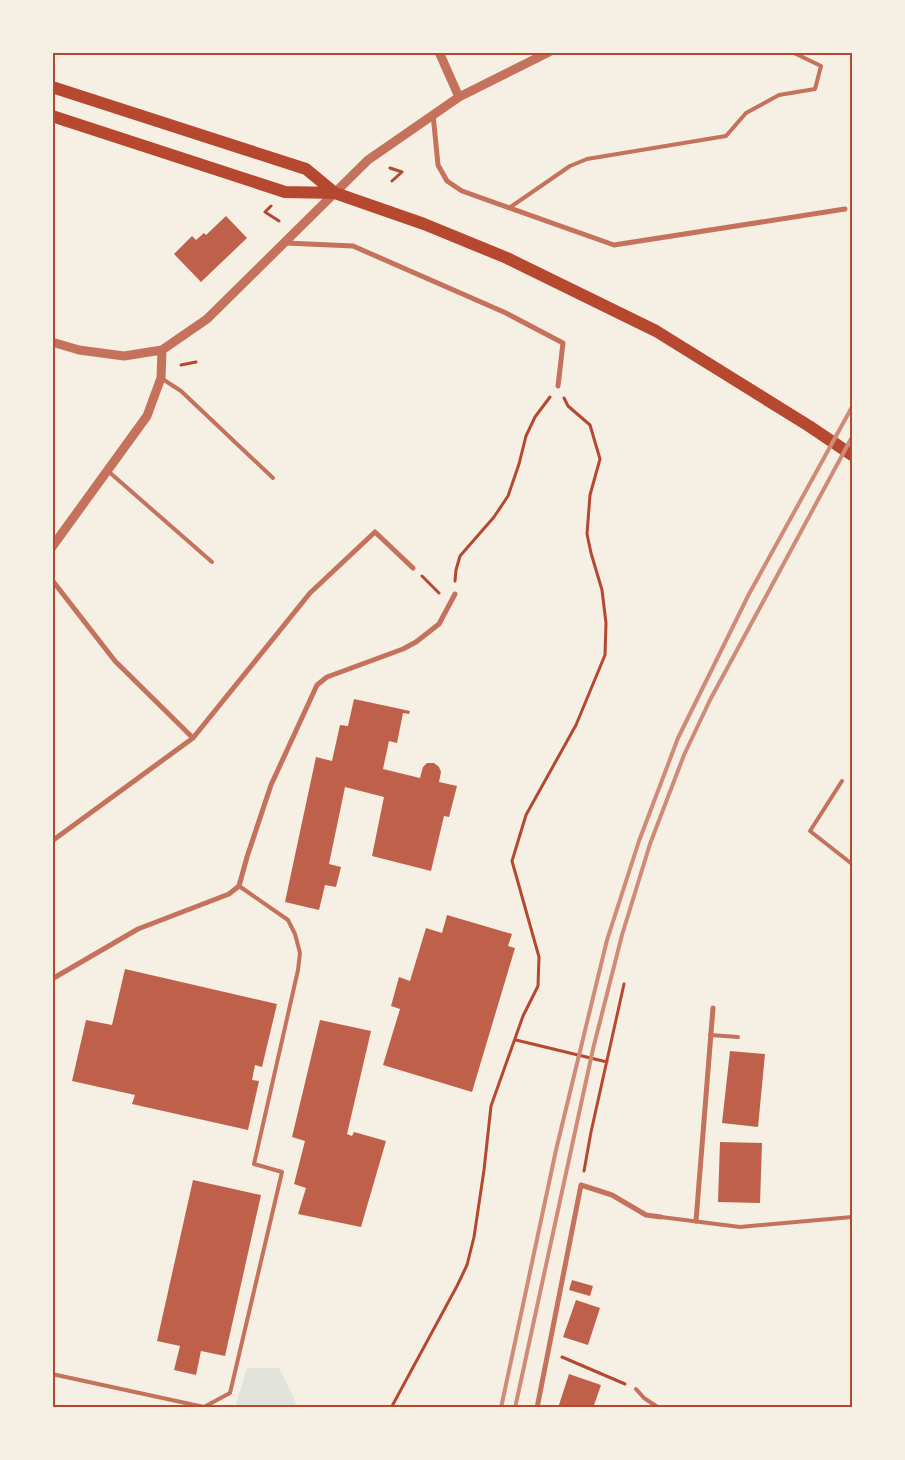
<svg xmlns="http://www.w3.org/2000/svg" width="905" height="1460" font-family="Cabin,sans-serif">
  <rect width="100%" height="100%" fill="#f6efe4"/>
  <path fill="#e2e4dc" d="M247,1368H279L298,1407H235Z"/>
  <path fill="#bf614a" d="M226,216L247,238L201,282L174,254L192,236L196,240L204,233L206,235Z
    M354,699L410,711L409,714L403,713L397,743L389,741L383,769L420,778L423,767L427,763H434L439,767L441,772L439,782L457,786L449,817L444,816L431,871L372,856L384,797L345,787L329,864L341,867L336,887L325,885L319,910L285,902L316,757L332,761L340,725L348,726Z
    M447,915L512,934L508,946L515,948L472,1092L383,1065L400,1009L391,1006L399,977L410,981L426,928L442,933Z
    M125,969L277,1004L262,1067L255,1065L252,1080L259,1081L248,1130L132,1104L135,1095L72,1081L86,1020L112,1025Z
    M320,1020L371,1031L347,1134L352,1136L354,1132L386,1141L361,1227L298,1214L306,1188L294,1184L305,1141L292,1137Z
    M730,1051L765,1054L758,1127L722,1123Z
    M720,1142L762,1143L760,1203L718,1202Z
    M193,1180L261,1195L225,1356L201,1351L196,1375L174,1370L180,1346L157,1341Z
    M572,1280L593,1286L590,1296L569,1290Z
    M576,1300L600,1308L588,1345L563,1337Z
    M569,1374L601,1385L593,1408H558Z"/>
  <g fill="none" stroke-linecap="round" stroke-linejoin="round">
    <path stroke="#b5482f" stroke-width="3" d="M390,168L402,172L392,181
      M271,206L265,212L279,221
      M181,365L196,362
      M422,576L439,593
      M455,581L456,570L460,556L494,517L508,496L519,464L526,436L535,417L550,397
      M516,1040L607,1062
      M584,1171L591,1132L624,984
      M562,1357L625,1384
      M391,1408L457,1286L467,1265L474,1237L484,1170L491,1106L523,1016L538,986L539,957L512,861L526,815L576,725L605,655L606,623L602,590L591,553L587,534L590,495L600,459L590,425L568,406L564,398"/>
    <path stroke="#c5725c" stroke-width="4" d="M509,208L570,166L587,159L726,136L746,113L779,95L815,89L821,66L792,52
      M161,378L181,391L273,478
      M108,471L212,562
      M842,781L810,831L852,864
      M710,1035L738,1037
      M661,1217L740,1227L852,1217
      M52,1374L204,1407L230,1393L282,1172L254,1164L298,970L300,953L295,934L288,920L239,886
      M636,1389L644,1398L659,1408"/>
    <path stroke="#c5725c" stroke-width="5" d="M433,114L438,165L447,181L462,191L614,245L845,209
      M286,243L353,246L506,313L563,343L558,386
      M52,580L115,661L193,738
      M52,841L193,738L310,593L375,532L413,568
      M52,979L138,929L229,894L239,886L247,857L271,785L317,685L327,677L403,649L416,642L439,624L455,594
      M696,1221L713,1008
      M537,1408L581,1185L612,1195L646,1215L661,1217"/>
    <path stroke="#c5725c" stroke-width="9" d="M439,52L459,97
      M52,342L79,350L124,356L162,350L207,319L368,160L459,97L549,52
      M52,547L147,416L161,378L162,350"/>
    <path stroke="#b5482f" stroke-width="12" d="M52,87L306,169L335,193
      M52,116L285,192L335,193L424,224L507,258L656,331L809,426L852,455"/>
    <path stroke="#cf8b77" stroke-width="4" d="M501,1408L556,1150L607,940L639,841L678,738L749,594L852,407
      M515,1408L593,1049L622,935L650,844L684,755L710,700L852,437"/>
  </g>
  <rect width="905" height="1460" fill="none" stroke="#f6efe4" stroke-width="108"/>
  <rect x="54" y="54" width="797" height="1352" fill="none" stroke="#b5482f" stroke-width="2"/>
</svg>
